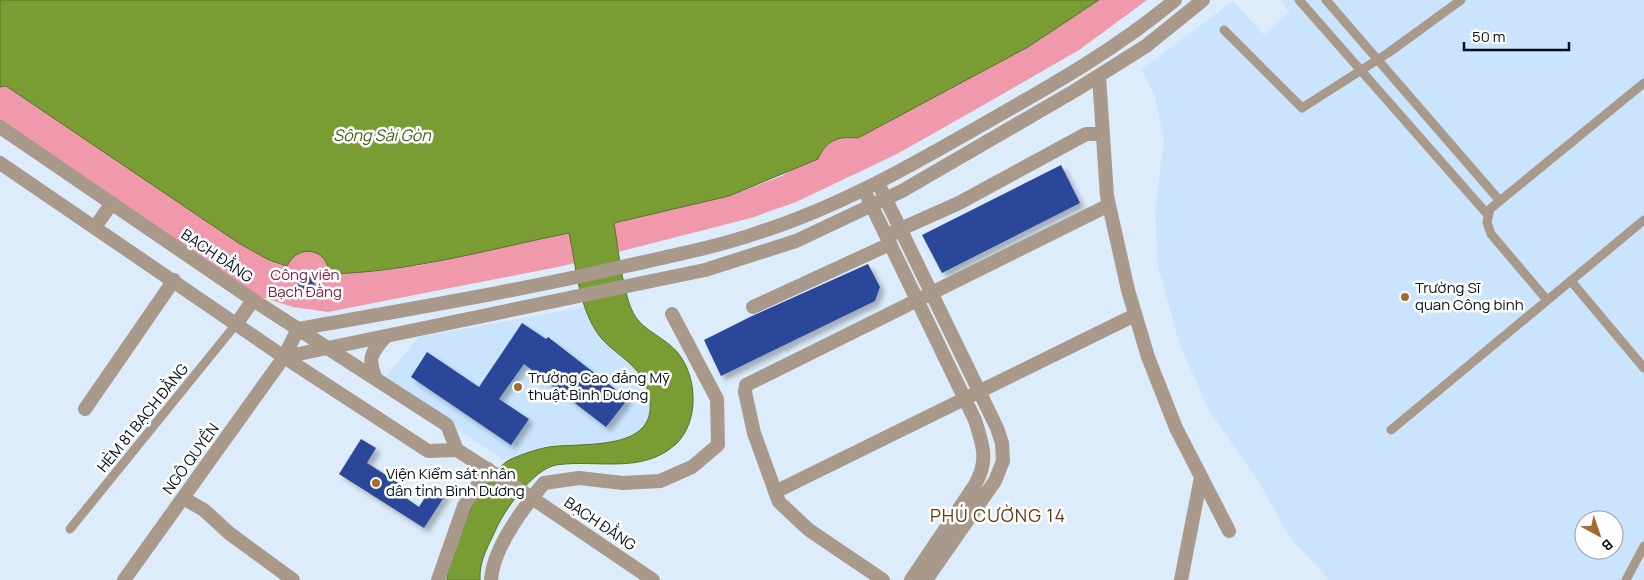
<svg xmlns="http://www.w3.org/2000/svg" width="1644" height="580" font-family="Manrope,sans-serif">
  <defs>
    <filter id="shadow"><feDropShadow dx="4.5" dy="4.5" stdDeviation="2.5" flood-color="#0004"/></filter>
  </defs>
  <rect width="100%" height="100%" fill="#dcecfa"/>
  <path fill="#c9e4fc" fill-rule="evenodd" d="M1282,0H1644V580H1329L1291,539L1257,479L1210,412L1179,343L1158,266L1155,210L1164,142L1155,97L1142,69L1233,1L1265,36L1290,11L1280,2ZM1584,520H1614V550H1584Z
    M584,307L597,333L634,367L648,392L651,409L648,420L638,432L622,440L597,445L547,447L507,462L382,381L419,337Z"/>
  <path fill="#f199ac" d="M1099,0H1147L1079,50L987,103L897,154L796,202L751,218L563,266L328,312L293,307L252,294L0,122V87L6,86L240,244L269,260L287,266C297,246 321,246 329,267L417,266L614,223L729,196L782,176L822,149L832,140L845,137L858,138L1085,10Z"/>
  <path fill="#7a9d33" stroke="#56722b" d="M0,0H1099L1028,47L858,138C838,136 826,140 818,159L729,196L614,223C618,247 623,297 635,316C643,330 667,339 678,353C698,378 699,422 676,444C642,475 597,459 556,465C534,469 506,508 497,527C489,545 479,560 480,580H447V571C461,534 473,487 506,462C513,457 540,448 549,447C583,442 661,453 649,395C642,362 610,354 596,331C578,303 576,265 569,233C490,249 411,272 329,274C328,248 298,243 287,266L269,260L240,244L6,86L0,87Z"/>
  <path fill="#2a4799" filter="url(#shadow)" d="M1061,165L1080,203L942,273L922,235Z
    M868,264L880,287L875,301L721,376L704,340L752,316Z
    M298 284a8 8 0 1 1 16 0a8 8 0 1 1-16 0Z
    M522,323L546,339L548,337L628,399L606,427L524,364L499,399L529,419L511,445L411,377L427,352L479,387Z
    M361,439L376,448L367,463L405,487L400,494L419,507L432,486L446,494L424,528L339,474Z"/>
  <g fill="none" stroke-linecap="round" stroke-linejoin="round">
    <path stroke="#a9998b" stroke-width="9" d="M1299,0L1488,215
      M1326,0L1500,201
      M1224,30L1302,108L1388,53L1461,0
      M1571,281L1644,368
      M1547,300L1491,234L1487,222L1490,209L1644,83
      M1391,430L1644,220
      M70,529L237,323
      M1626,580L1644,546"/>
    <path stroke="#a9998b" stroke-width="14" d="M1099,76L1107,196L1128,290L1148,357L1176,428L1229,531
      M878,183L997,428L1002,443L1003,461L995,481L926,580
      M864,190L975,420C983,446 989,460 975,485L911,580
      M753,307L890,244L889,237L894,232L959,203L1086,134H1103
      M85,409L174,280
      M775,492L1135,315
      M183,498L204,510L229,533L293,580
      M124,580L284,357
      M438,580L464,506L488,469
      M491,580C493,548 524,507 544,483L579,478L623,483L660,481L692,467L718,445L717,399L672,314
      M883,580L809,530L779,502L754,433L745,392L746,385L1109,205
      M1181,580L1201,477"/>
    <path stroke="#a9998b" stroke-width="14" d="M0,127L253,300L447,425L457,450
      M0,163L284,357L428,451L457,450L532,498L653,580
      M95,227L112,203
      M237,323L253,300
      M298,329C408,309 518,291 626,266C671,256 717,247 760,232C841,206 914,164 987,122C1052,85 1118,48 1175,0
      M284,357L705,270L796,241L902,191L1076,90L1146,46L1203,0
      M284,357L298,329
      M376,379C367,358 371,353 386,336"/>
  </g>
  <g fill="#a46b2a" stroke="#fff" stroke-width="2">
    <circle cx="1405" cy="297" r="5"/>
    <circle cx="518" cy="387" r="5"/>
    <circle cx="376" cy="483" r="5"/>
  </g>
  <g text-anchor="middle" stroke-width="5" stroke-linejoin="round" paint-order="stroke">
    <g font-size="15" fill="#020e19" stroke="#fff">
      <text transform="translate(217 256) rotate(34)" y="5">BẠCH ĐẰNG</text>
      <text transform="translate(143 418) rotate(-51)" y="5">HẺM 81 BẠCH ĐẰNG</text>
      <text transform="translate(191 459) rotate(-54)" y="5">NGÔ QUYỀN</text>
      <text transform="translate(600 524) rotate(34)" y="5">BẠCH ĐẰNG</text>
    </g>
    <g font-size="15" fill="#811f3f" stroke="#fff">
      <text x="305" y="280">Công viên<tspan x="305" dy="17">Bạch Đằng</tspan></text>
    </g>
    <g font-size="15" fill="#020e19" stroke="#fff" text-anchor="start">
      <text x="1415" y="293">Trường Sĩ<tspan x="1415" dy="17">quan Công binh</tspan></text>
      <text x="528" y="383">Trường Cao đẳng Mỹ<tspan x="528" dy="17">thuật Bình Dương</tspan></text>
      <text x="386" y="479">Viện Kiểm sát nhân<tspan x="386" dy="17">dân tỉnh Bình Dương</tspan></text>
    </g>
    <g font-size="16" font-style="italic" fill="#465d13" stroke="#fff">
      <text x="382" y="141">Sông Sài Gòn</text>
    </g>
    <g font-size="18" letter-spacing="1" fill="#623c0c" stroke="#fff">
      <text x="998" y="522">PHÚ CƯỜNG 14</text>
    </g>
  </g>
  <g transform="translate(1599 535) rotate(140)"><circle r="24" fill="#ffffff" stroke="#9a9fa3"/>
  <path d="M0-4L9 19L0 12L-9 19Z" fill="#a46b2a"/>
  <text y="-8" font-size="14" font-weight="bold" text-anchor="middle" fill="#020e19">B</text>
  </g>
  <path d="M1464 42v8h105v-8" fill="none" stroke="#020e19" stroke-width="2.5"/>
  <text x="1472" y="42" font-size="15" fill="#020e19" stroke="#ffffff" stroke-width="4" paint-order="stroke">50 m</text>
</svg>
